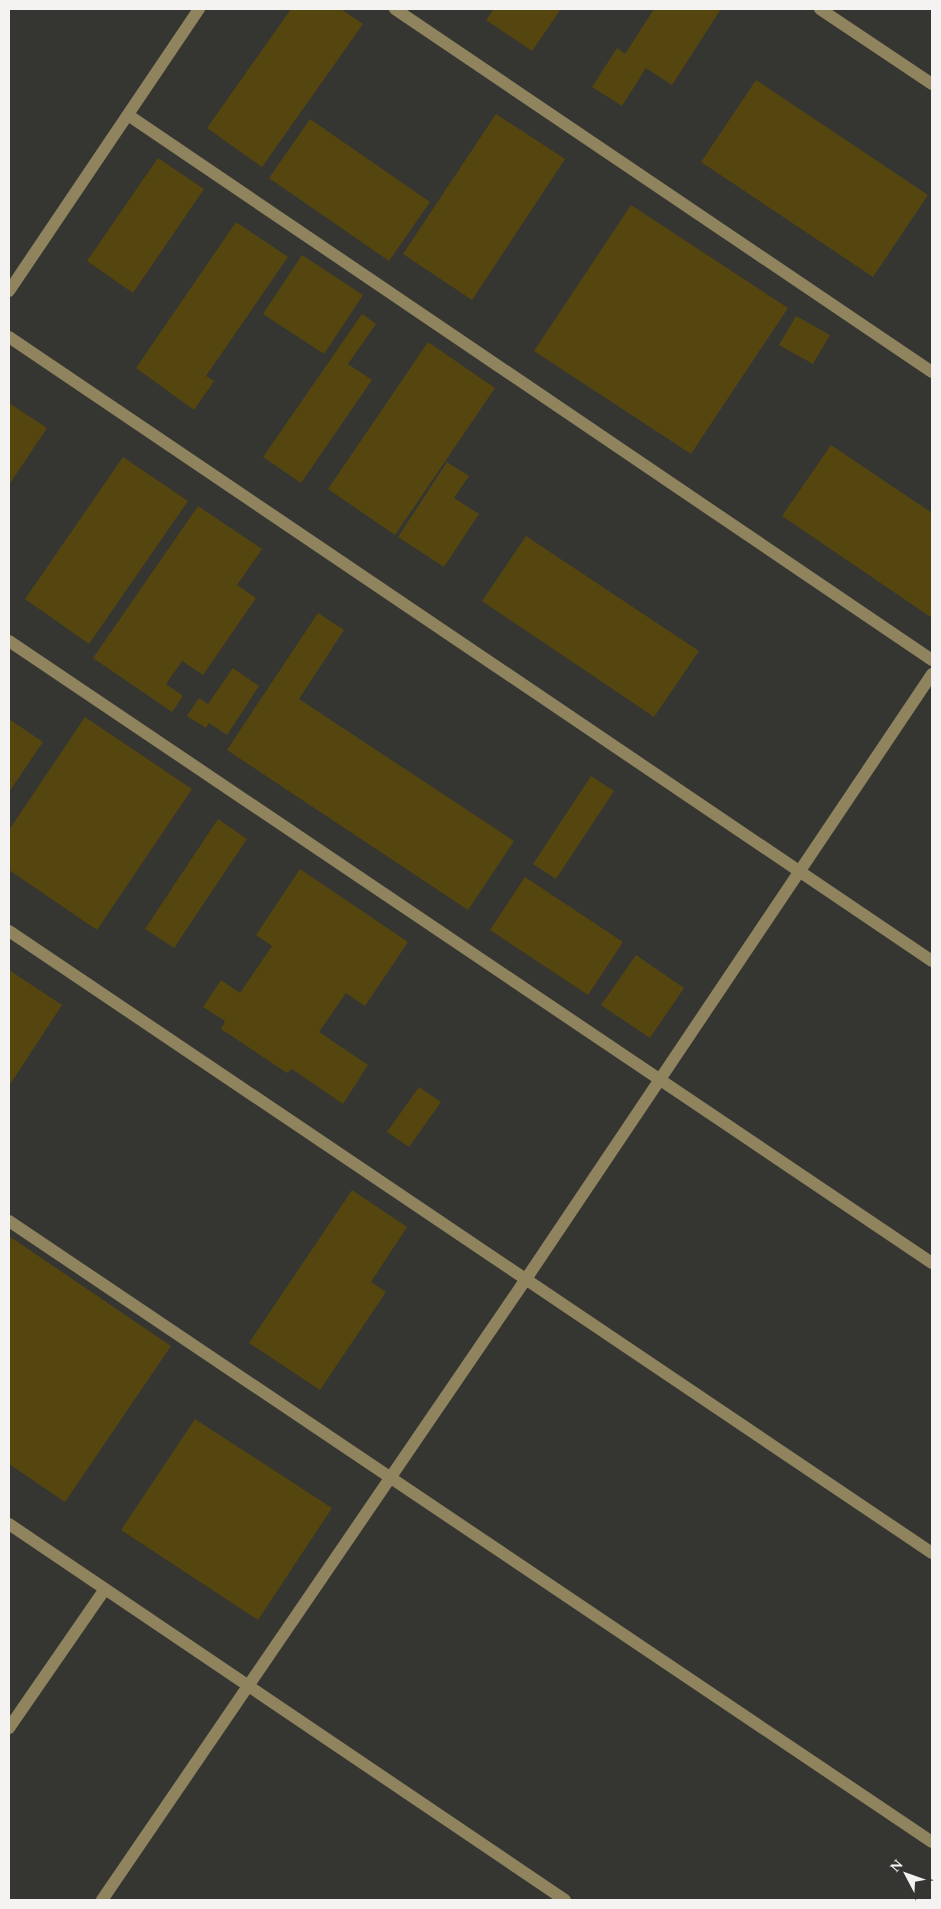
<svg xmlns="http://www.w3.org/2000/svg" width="941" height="1909" font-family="Spectral,serif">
  <rect width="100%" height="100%" fill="#353532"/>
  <path fill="#55460f" d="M291,9H341L363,24L262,167L207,128Z
    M494,9H561L532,51L486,20Z
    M654,9H721L672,85L646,68L622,106L592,87L617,48L625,54Z
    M756,80L928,195L873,277L701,162Z
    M496,114L565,159L472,300L403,254Z
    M310,119L430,202L389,261L269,178Z
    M158,158L204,189L133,293L87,261Z
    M631,205L788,308L691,454L534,351Z
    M236,222L288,257L206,376L214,381L194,410L136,368Z
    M302,255L363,295L324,354L263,314Z
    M362,314L376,324L348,364L372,380L301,483L263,457Z
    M796,316L830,335L813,364L779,345Z
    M428,342L495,388L395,535L328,489Z
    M9,403L47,428L9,485Z
    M831,445L932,513V618L782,516Z
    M123,457L188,501L89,644L25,599Z
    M447,462L469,476L454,498L479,514L444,567L398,537Z
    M198,506L262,549L237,585L256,598L203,675L182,661L166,684L183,696L172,712L93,658Z
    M526,536L699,651L654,717L482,601Z
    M318,613L344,630L299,699L514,841L468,910L227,750Z
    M233,668L259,686L227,735L209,723L206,728L187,716L199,698L208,704Z
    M85,717L192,789L97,930L9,870V830Z
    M9,719L43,742L9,792Z
    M591,776L614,791L556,879L533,864Z
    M218,819L247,839L174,948L145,929Z
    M300,869L408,942L365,1006L346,993L319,1032L368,1065L343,1104L292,1069L287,1073L221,1029L225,1021L203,1007L221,980L240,993L272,946L256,935Z
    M525,877L623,942L588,995L490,930Z
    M636,955L684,988L650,1038L601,1005Z
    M9,970L62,1005L9,1086Z
    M419,1087L441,1102L409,1147L387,1132Z
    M352,1190L407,1227L371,1282L386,1292L320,1390L249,1343Z
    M9,1236L171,1346L65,1502L9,1464Z
    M195,1419L332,1508L258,1620L121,1530Z"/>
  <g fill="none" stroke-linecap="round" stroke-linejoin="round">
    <path stroke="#8f845e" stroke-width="12" d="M395,9L932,372
      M820,9L932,84
      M128,115L932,660
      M9,291L199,9
      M9,337L932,961
      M9,641L932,1263
      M9,931L932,1553
      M9,1221L932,1842
      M9,1524L565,1900
      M9,1728L105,1589
      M102,1900L526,1279L932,674"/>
  </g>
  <rect width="941" height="1909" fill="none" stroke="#f4f3f2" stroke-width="20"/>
  <g transform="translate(906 1874) rotate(311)" stroke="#353532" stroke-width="4" paint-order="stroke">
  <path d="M0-4L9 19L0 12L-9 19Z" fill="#f4f3f2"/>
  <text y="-8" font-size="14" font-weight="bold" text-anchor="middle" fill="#f4f3f2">N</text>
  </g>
</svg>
